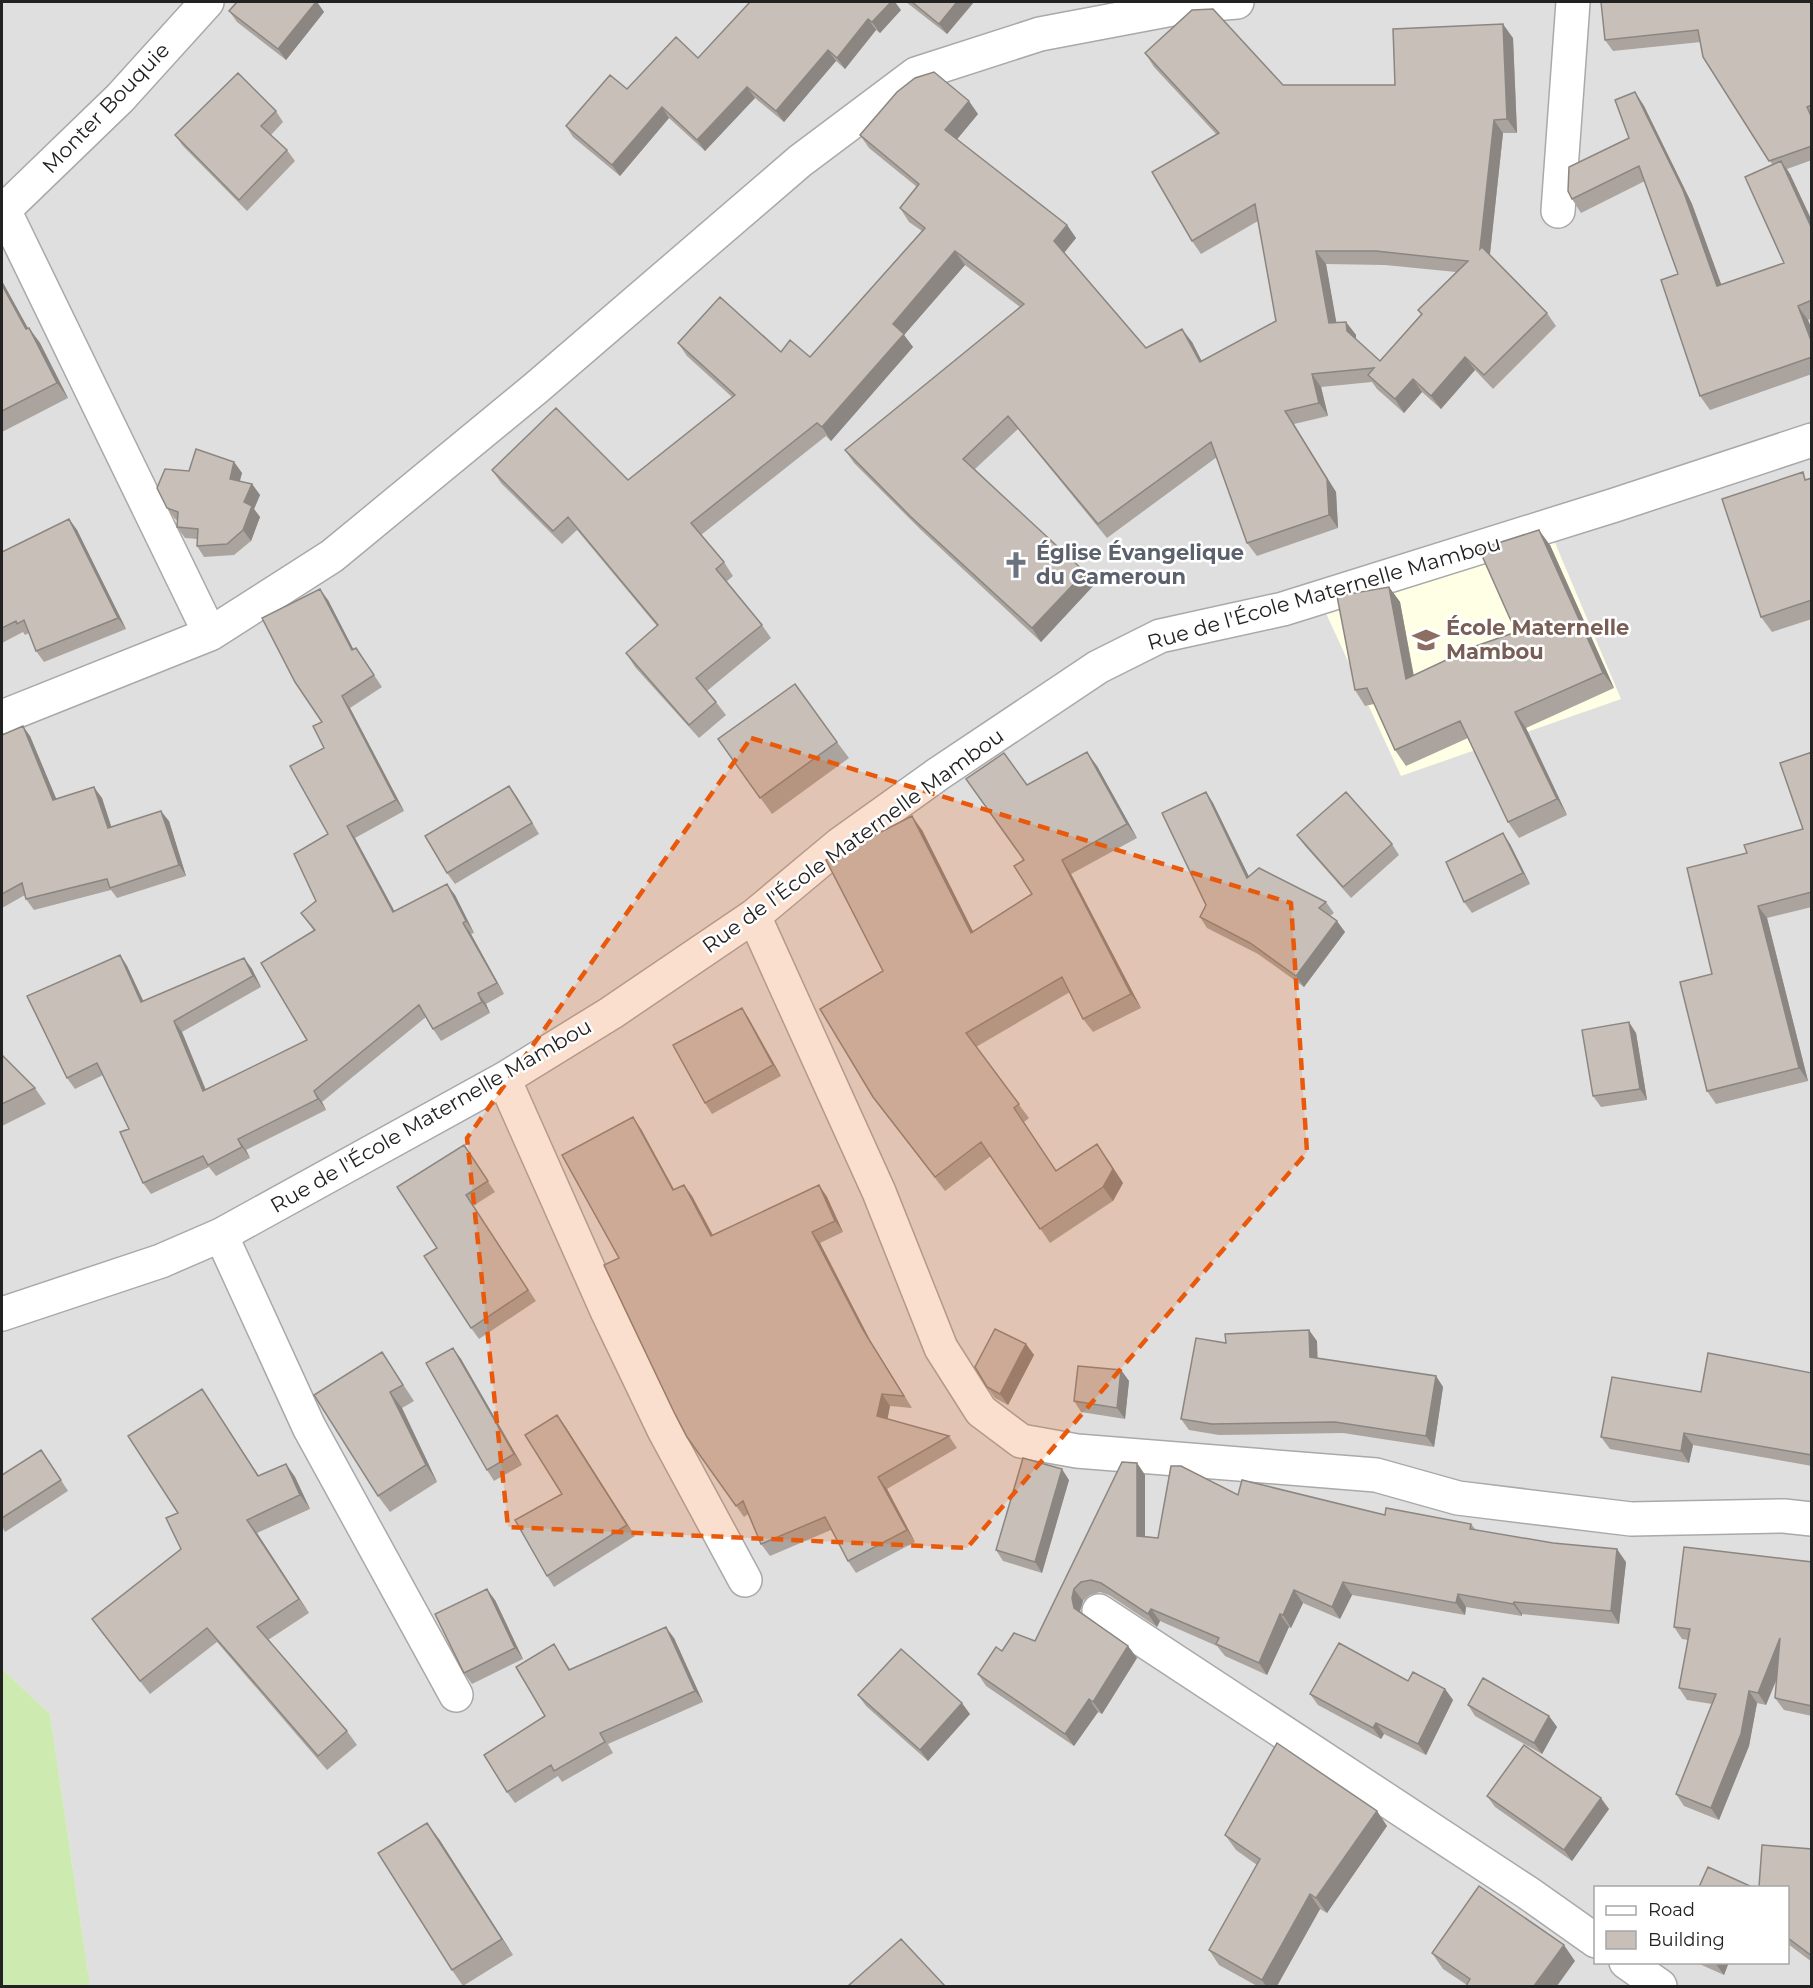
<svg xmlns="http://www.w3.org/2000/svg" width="1813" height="1988" font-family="Montserrat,sans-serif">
  <rect width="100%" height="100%" fill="#f2efe9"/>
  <path fill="#e0dfdf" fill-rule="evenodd" d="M2,2H1811V1986H90L50,1714L2,1669ZM1596,1888H1788V1962H1596Z"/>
  <path fill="#ffffe5" d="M1550,531L1621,699L1401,776L1324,609Z"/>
  <path fill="#cdebb0" d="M2,1669L50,1714L90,1986H2Z"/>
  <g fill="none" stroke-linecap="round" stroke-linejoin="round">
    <defs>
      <path id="minor" d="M4,210L210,634L332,556L536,388L800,161L916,74L1040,34L1188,6L1237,2
        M1558,211L1573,2
        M2,212L120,98L207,2
        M2,717L210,634
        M754,916L879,1192L941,1348L981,1411L1021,1441L1077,1451L1376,1475L1458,1498L1631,1519L1784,1516L1812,1519
        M504,1079L608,1313L664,1430L745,1580
        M221,1235L309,1427L456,1695
        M2,1314L161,1261L221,1235L504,1079L611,1013L754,916L839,845L938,774L1098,667L1160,636L1283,609L1615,505L1812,440
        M1099,1611L1528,1893L1596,1941
        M1626,1962L1660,1986"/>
    </defs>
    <use href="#minor" stroke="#a9a9a9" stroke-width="36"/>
    <use href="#minor" stroke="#fff" stroke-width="33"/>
  </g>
  <path fill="#aba49e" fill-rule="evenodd" d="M237,2H317L324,12L286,60L237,22L229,11Z
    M906,2H974L947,34Z
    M1812,2V160L1787,169L1790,174L1812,221V318L1808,320L1812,330V374L1710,410L1700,396L1678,274L1645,181L1581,213L1572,199L1629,138L1635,92L1644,106L1692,204L1721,285L1784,263L1772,164L1703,57L1701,42L1613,51L1605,40Z
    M901,10L880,33L876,30L845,69L836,61L784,122L755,98L705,151L669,118L620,176L573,137L566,126L627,89L698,58Z
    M1513,38L1517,133H1503L1490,255L1547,313L1556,326L1493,389L1475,370L1441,409L1422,392L1404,413L1377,389L1372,382L1321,387L1328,416L1294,424L1336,492L1338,528L1257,556L1247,543L1217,457L1107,538L1018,429L975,469L1094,585L1041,642L920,529L854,463L845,450L1020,307L965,265L904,335L913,347L831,441L826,436L701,535L724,562L733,576L726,582L762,625L771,638L707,691L716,702L726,715L699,738L635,667L626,653L657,626L577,530L562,544L501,483L492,470L628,480L732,397L687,356L678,343L781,352L810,357L922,231L909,222L900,208L917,187L869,148L860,135L978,114L957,139L1067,225L1076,238L1064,253L1146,348L1192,342L1201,361L1276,321L1258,221L1201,254L1192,241L1217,135L1154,67L1145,53L1283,85H1395ZM1326,264L1385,265L1456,272L1418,310L1421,314L1380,361L1356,339V335L1346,322L1336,323Z
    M276,111L283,122L271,135L287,150L295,161L247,211L183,146L175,135Z
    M2,281L28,328H29L40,343L68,398L2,432Z
    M234,462L242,473L240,481L252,484L260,495L254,509L260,517L251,541L234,555L204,557L197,546V539L185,538L177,527V520L175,519L167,508L189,471Z
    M1812,478V619L1772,632L1761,617L1807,479Z
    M69,519L77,530L126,629L44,662L36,651L29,633L25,635L23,632L2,643V552Z
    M1550,545L1614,688L1526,728L1567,815L1519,838L1508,822L1468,738L1406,766L1395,750L1374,704L1365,706L1355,690L1389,587L1400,602L1414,676L1516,632Z
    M328,600L353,649L356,648L382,687L350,708L404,811L355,838L394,911L455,895L474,933L471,934L504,994L486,1004L490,1013L441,1041L433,1029L426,1017L322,1102L326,1110L246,1150L250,1158L216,1176L209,1167L151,1194L143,1183L129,1129L103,1075L75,1089L67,1078L120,955L127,966L143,1001L244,958L252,969L261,987L182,1032L206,1090L307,1040L314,931L301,913L316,901L328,834L324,748L322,722Z
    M2,735L30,736L56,799L102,798L111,827L169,821L186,876L117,898L111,890L34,910L26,899L25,895L2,908Z
    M718,739L837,742L849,758L772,814Z
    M1812,752V907L1767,918L1808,1081L1716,1104L1707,1091L1712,974L1747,853L1803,829Z
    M1097,766L1137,838L1071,874L1141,1008L1093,1032L1083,1019L1070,992L976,1047L1029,1118L1024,1122L1056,1171L1107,1158L1123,1183L1113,1201L1050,1243L991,1156L945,1191L873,1097L883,971L922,830L973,932L1032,894L1024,860L1027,785Z
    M509,786L539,834L455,884L447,873Z
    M1206,792L1213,803L1249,877L1326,902L1334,913L1330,916L1345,932L1304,987L1258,954L1207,928L1200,917L1206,905Z
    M1297,835L1392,844L1399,855L1351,898L1305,846Z
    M1510,844L1530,884L1472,913L1464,902Z
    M742,1008L749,1019L781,1076L712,1114L705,1103Z
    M1636,1033L1647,1100L1601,1107L1593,1096Z
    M2,1055L35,1088L46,1104L2,1126Z
    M641,1129L674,1190L684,1185L692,1196L713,1235L819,1185L827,1197L843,1232L820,1243L871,1342L912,1408L890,1406L887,1419L949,1436L957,1448L887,1489L915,1542L856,1573L848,1561L831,1530L770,1556L761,1544L748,1514L744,1517L687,1437L619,1258Z
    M471,1156L495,1192L473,1206L536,1301L479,1339L471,1328L437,1248Z
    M1317,1341V1358L1436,1376L1443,1387L1434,1447L1343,1433L1219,1435L1189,1430L1181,1419L1226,1343Z
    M1026,1344L1034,1355L1008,1405L995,1398L987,1387Z
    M453,1348L461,1359L522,1465L494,1481L487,1470Z
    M393,1369L414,1401L402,1408L437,1482L390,1512L378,1496Z
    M1121,1370L1129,1381L1125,1419L1081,1412L1074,1401Z
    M1812,1373V1466L1693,1445L1689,1463L1610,1449L1601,1437L1701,1392Z
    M202,1389L259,1476L286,1464L295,1477L310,1509L257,1533L309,1613L268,1640L347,1731L357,1745L327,1770L217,1642L150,1694L102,1633L92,1619L181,1549L178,1513Z
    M565,1426L635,1536L554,1587L547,1576L562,1494Z
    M49,1461L68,1491L5,1532L2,1526V1475Z
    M1137,1463L1145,1475V1536L1158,1538L1238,1495L1385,1515L1471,1524L1476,1530L1626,1562L1619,1624L1522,1614V1616L1466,1607L1465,1615L1352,1595L1340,1619L1303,1603L1291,1628L1289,1627L1267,1675L1225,1656L1217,1646L1160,1621L1157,1627L1109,1595L1100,1592L1090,1595L1083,1601L1080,1611L1081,1612L1128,1646L1137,1658L1102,1714L1098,1712L1074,1746L986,1686L978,1674L1002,1651L1035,1641Z
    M1069,1480L1042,1573L1003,1561L996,1550Z
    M1812,1562V1716L1784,1710L1775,1698L1777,1679L1766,1705L1757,1703L1749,1746L1719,1820L1684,1806L1676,1794L1712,1704L1687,1700L1679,1688L1688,1640L1682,1639L1674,1627Z
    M495,1600L523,1659L472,1684L464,1673Z
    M674,1638L703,1702L608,1744L613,1753L562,1782L558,1776L515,1803L507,1792L545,1716L561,1655L570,1669Z
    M1408,1681L1445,1689L1453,1700L1426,1755L1384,1734L1381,1739L1318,1705L1310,1694Z
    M858,1695L970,1714L928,1761L866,1706Z
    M1468,1705L1549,1716L1557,1727L1542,1754L1475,1716Z
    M1487,1796L1609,1809L1572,1861L1495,1807Z
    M1377,1811L1387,1826L1327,1913L1320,1909L1277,1986H1257L1219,1965L1209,1950L1257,1865L1236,1850L1225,1835Z
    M439,1839L513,1955L463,1986L452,1970Z
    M1812,1849V1962L1788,1944V1887Z
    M1432,1953L1575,1961L1467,1985L1443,1969Z
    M1695,1962H1729L1724,1975Z"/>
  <path fill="#8b8681" d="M316,2H317L324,12L286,60L278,49Z
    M891,2H895L901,10L880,33L872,22Z
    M957,2H974L947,34L939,24Z
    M868,19L876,30L845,69L837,58Z
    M1503,24L1513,38L1517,133L1507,119Z
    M828,50L836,61L784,122L776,111Z
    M747,87L755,98L705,151L697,140Z
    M1635,92L1644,106L1692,204L1727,300L1717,286Z
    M969,101L978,114L954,143L945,130Z
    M662,107L669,118L620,176L612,165Z
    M1494,120L1503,133L1489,262L1480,249Z
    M1781,161L1790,174L1812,221V229Z
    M1067,225L1076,238L1063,254L1054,241Z
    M955,251L965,265L904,335L913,347L831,441L822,427L893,324Z
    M1316,251L1326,264L1339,337L1329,323Z
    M2,281L37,345L26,329L2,285Z
    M1798,306L1808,320L1812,330V343Z
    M1346,322L1356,335V344L1347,331Z
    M29,328L40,343L68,398L57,383Z
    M1182,329L1192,342L1209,375L1200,362Z
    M1465,357L1475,370L1441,409L1431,396Z
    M1312,374L1321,387L1328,416L1319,403Z
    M1413,379L1422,392L1404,413L1395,399Z
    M1285,411L1336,492L1338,528L1329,515Z
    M234,462L242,473L237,490L230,479Z
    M252,484L260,495L254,509L260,517L251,541L243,530L244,502Z
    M69,519L77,530L126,629L118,618Z
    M1539,530L1550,545L1614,688L1603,673Z
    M1085,572L1094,585L1041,642L1032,628Z
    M1389,587L1400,602L1417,695L1406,679Z
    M320,589L328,600L360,662L352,650Z
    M342,696L350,708L404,811L396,800Z
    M1515,712L1526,728L1567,815L1557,799Z
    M23,726L30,736L61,810L53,800Z
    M1087,752L1097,766L1137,838L1127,824Z
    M509,786L517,797L539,834L532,823Z
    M94,787L102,798L115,838L108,828Z
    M1206,792L1213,803L1255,889L1247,878Z
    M161,811L169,821L186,876L179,865Z
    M912,816L922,830L981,947L971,933Z
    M347,826L355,838L401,923L393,912Z
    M1503,833L1510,844L1530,884L1523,873Z
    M1062,860L1071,874L1141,1008L1131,994Z
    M447,884L455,895L474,933L466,921Z
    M1758,906L1767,918L1808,1081L1799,1068Z
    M1337,921L1345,932L1304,987L1296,976Z
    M463,923L471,934L504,994L497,983Z
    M120,955L127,966L149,1013L141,1002Z
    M244,958L252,969L261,987L253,976Z
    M478,993L486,1004L490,1013L482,1002Z
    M742,1008L749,1019L781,1076L773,1065Z
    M174,1021L182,1032L211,1103L203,1091Z
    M1629,1022L1636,1033L1647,1100L1640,1089Z
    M314,1091L322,1102L326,1110L318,1099Z
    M633,1117L641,1129L681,1202L673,1190Z
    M238,1139L246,1150L250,1158L242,1147Z
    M1097,1144L1123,1183L1113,1201L1103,1187Z
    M684,1185L692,1196L719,1247L711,1236Z
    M819,1185L827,1197L843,1232L835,1221Z
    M812,1232L820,1243L871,1342L912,1408L863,1330Z
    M1309,1330L1317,1341L1318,1368L1310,1357Z
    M1026,1344L1034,1355L1008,1405L1000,1394Z
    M453,1348L461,1359L522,1465L514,1454Z
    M1121,1370L1129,1381L1125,1419L1117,1408Z
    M1436,1376L1443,1387L1434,1447L1426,1436Z
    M202,1389L211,1403L268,1490L258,1476Z
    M390,1392L402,1408L437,1482L426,1465Z
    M882,1394L890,1406L886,1427L877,1416Z
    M557,1415L565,1426L635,1536L627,1525Z
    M1684,1433L1693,1445L1689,1463L1681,1451Z
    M1137,1463L1145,1475V1548L1137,1536Z
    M286,1464L295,1477L310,1509L300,1495Z
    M1062,1469L1069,1480L1042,1573L1035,1562Z
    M878,1477L887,1489L915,1542L907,1530Z
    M247,1520L257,1533L309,1613L299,1599Z
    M1617,1549L1626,1562L1619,1624L1611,1611Z
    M1343,1582L1352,1595L1340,1619L1332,1607Z
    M487,1589L495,1600L523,1659L515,1648Z
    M1074,1589L1083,1601L1080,1611L1083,1620L1074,1608L1072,1598Z
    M1294,1590L1303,1603L1291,1628L1283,1615Z
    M1458,1594L1466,1607L1465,1615L1456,1603Z
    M1514,1602L1522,1614V1616L1513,1604Z
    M1151,1609L1160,1621L1157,1627L1148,1614Z
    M1280,1614L1289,1627L1267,1675L1259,1663Z
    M666,1627L674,1638L703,1702L695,1691Z
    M1780,1638L1788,1650L1766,1705L1758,1693Z
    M1128,1646L1137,1658L1102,1714L1093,1702Z
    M1445,1689L1453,1700L1426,1755L1418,1744Z
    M1749,1691L1757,1703L1749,1746L1719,1820L1711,1808Z
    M1089,1699L1098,1712L1074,1746L1065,1734Z
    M962,1703L970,1714L928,1761L920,1750Z
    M1549,1716L1557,1727L1542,1754L1534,1743Z
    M1376,1723L1384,1734L1381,1739L1373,1728Z
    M1601,1798L1609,1809L1572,1861L1564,1850Z
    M1377,1811L1387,1826L1327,1913L1316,1898Z
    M427,1823L439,1839L513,1955L502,1939Z
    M1310,1894L1320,1909L1277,1986H1266L1262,1980Z
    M1564,1945L1575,1961L1557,1986H1534Z
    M1717,1962H1729L1724,1975L1716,1964Z"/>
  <path fill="#c7bfb8" stroke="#8b8681" stroke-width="1.5" fill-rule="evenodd" d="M237,2H316L278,49L229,11Z
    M750,2H891L872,22L868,19L837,58L828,50L776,111L747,87L697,140L662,107L612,165L566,126L610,75L627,89L676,37L698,58Z
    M912,2H957L939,24Z
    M1601,2H1812V105L1807,107L1812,118V146L1769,161L1703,57L1698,30L1605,40Z
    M1213,9L1283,85H1395L1393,29L1503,24L1507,119L1494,120L1480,249L1482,247L1547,313L1484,375L1465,357L1431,396L1413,379L1395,399L1368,375L1374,368L1312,374L1319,403L1285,411L1327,479L1329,515L1247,543L1211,442L1098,524L1008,416L963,459L1085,572L1032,628L910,516L845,450L1024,304L955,251L893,324L904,334L822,427L817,423L691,523L724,562L716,569L762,625L696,678L716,702L689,725L626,653L658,625L568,517L553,531L492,470L556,408L628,480L735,395L678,343L720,297L781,352L790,340L810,357L925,228L900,208L919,184L860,135L897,92L915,78L934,72L969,101L945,130L1067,225L1054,241L1146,348L1182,329L1200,362L1276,321L1255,204L1192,241L1152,172L1219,133L1145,53L1192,10ZM1316,251H1376L1468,261L1418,310L1422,314L1380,361L1347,331L1346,322L1329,323Z
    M238,73L276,111L261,126L287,150L239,200L175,135Z
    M1635,92L1683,190L1717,286L1784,263L1745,177L1781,161L1812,229V300L1798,306L1812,343V357L1700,396L1661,280L1678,274L1639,166L1572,199L1568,191L1569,167L1629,138L1615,100Z
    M2,285L26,329L29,328L57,383L2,411Z
    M196,449L234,462L230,479L252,484L244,502L252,506L243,530L227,544L197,546L198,529L177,527L178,512L167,508L157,488L165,469L189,471Z
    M1803,472L1805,480L1812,478V600L1761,617L1722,499Z
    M69,519L118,618L36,651L24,620L17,624L16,621L2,628V552Z
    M1539,530L1603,673L1515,712L1557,799L1508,822L1460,721L1395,750L1367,688L1355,690L1337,596L1389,587L1406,679L1476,646L1516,632L1479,549Z
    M320,589L352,650L356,648L374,675L342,696L396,800L347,826L393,912L447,884L466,921L463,923L497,983L478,993L482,1002L433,1029L419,1005L314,1091L318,1099L238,1139L242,1147L208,1165L203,1156L143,1183L120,1132L129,1129L97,1063L67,1078L27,996L120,955L141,1002L244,958L253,976L174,1021L203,1091L307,1040L261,963L315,930L301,913L316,901L294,854L328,834L290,766L324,748L313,726L322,722L295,682L262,618Z
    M795,684L837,742L760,798L718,739Z
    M23,726L53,800L94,787L108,828L161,811L179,865L110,888L107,879L26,899L22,883L2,894V735Z
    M1087,752L1127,824L1062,860L1131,994L1083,1019L1062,977L966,1033L1019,1104L1014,1108L1056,1171L1097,1144L1113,1169L1103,1187L1040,1229L981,1142L935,1177L873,1097L820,1009L883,971L826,860L912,816L971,933L1032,894L1014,866L1024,860L966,779L1004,753L1027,785Z
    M1812,752V892L1758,906L1799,1068L1707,1091L1680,982L1712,974L1687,868L1747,853L1744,845L1803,829L1780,763Z
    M509,786L532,823L447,873L425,836Z
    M1206,792L1247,878L1259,868L1326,902L1319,908L1337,921L1296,976L1250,943L1200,917L1206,905L1162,813Z
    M1346,792L1392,844L1343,887L1297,835Z
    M1503,833L1523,873L1464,902L1446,862Z
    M742,1008L773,1065L705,1103L673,1045Z
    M1629,1022L1640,1089L1593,1096L1582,1030Z
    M2,1055L35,1088L2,1104Z
    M633,1117L673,1190L684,1185L711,1236L819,1185L835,1221L812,1232L863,1330L904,1396L882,1394L877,1416L949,1436L878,1477L907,1530L848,1561L825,1517L761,1544L743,1501L736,1506L687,1437L673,1410L604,1265L619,1258L562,1155Z
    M464,1145L488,1181L466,1195L528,1290L471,1328L424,1256L437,1248L397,1187Z
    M995,1329L1026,1344L1000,1394L987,1387L975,1367Z
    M1309,1330L1310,1357L1436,1376L1426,1436L1335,1422L1212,1424L1181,1419L1196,1338L1226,1343L1225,1334Z
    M453,1348L514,1454L487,1470L426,1363Z
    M382,1352L403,1385L390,1392L426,1465L378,1496L314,1395Z
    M1708,1353L1812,1373V1455L1684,1433L1681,1451L1601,1437L1612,1377L1701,1392Z
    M1078,1366L1121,1370L1117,1408L1074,1401Z
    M202,1389L258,1476L286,1464L300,1495L247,1520L299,1599L257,1627L347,1731L318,1756L207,1628L140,1681L92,1619L181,1549L166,1518L178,1513L128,1436Z
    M557,1415L627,1525L547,1576L515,1520L562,1494L525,1435Z
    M41,1450L61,1480L2,1518V1475Z
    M1023,1458L1062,1469L1035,1562L996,1550Z
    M1122,1462L1137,1463V1536L1158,1538L1171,1466H1181L1238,1495L1242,1480L1385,1515L1386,1508L1471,1524L1470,1529L1553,1543L1617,1549L1611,1611L1514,1602L1513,1604L1458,1594L1456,1603L1343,1582L1332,1607L1294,1590L1283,1615L1280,1614L1259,1663L1216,1644L1219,1638L1151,1609L1148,1614L1101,1583L1091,1580L1081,1582L1074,1589L1072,1598L1074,1608L1128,1646L1093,1702L1089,1699L1065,1734L978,1674L996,1647L1002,1651L1014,1633L1035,1641Z
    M1684,1547L1812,1562V1706L1775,1698L1780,1638L1758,1693L1749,1691L1741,1734L1711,1808L1676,1794L1716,1694L1679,1688L1690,1629L1674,1627Z
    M487,1589L515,1648L464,1673L435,1614Z
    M666,1627L695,1691L600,1733L605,1742L554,1771L551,1765L507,1792L484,1755L545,1716L516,1667L554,1644L569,1670Z
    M1339,1643L1408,1681L1413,1672L1445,1689L1418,1744L1376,1723L1373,1728L1310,1694Z
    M901,1649L962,1703L920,1750L858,1695Z
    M1483,1678L1549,1716L1534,1743L1468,1705Z
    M1277,1743L1377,1811L1316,1898L1310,1894L1262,1980L1209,1950L1260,1859L1225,1835Z
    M1524,1745L1601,1798L1564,1850L1487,1796Z
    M427,1823L502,1939L452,1970L378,1853Z
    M1762,1845L1812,1849V1956L1788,1938V1887H1759Z
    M1708,1867L1750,1886V1887H1699Z
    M1479,1886L1564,1945L1534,1986H1466L1470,1979L1432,1953Z
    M901,1939L945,1986H848Z"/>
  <path fill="#e8590c" fill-opacity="0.2" stroke="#e8590c" stroke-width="4.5" stroke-dasharray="12 8" stroke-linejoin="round" d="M751,738L1291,903L1307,1152L967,1548L508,1527L467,1138Z"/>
  <defs>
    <symbol id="church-bare" viewBox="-9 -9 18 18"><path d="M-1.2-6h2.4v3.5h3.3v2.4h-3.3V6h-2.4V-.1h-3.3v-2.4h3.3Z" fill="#6b7280" stroke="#fff" stroke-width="2.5" paint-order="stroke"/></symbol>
    <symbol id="school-bare" viewBox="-9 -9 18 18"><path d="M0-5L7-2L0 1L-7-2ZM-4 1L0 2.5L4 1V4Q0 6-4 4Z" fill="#8d6e63" stroke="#fff" stroke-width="2.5" paint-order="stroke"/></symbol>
  </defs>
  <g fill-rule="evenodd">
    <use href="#church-bare" x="997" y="546" width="38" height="38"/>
    <use href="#school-bare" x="1407" y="621" width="38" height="38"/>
  </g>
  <g text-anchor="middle" stroke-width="5" stroke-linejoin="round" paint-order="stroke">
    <g font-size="21" fill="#222" stroke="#fff">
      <text transform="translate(106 108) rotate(-46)" y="7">Monter Bouquie</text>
      <text transform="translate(1324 593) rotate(-16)" y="7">Rue de l'École Maternelle Mambou</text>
      <text transform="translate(853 841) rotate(-36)" y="7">Rue de l'École Maternelle Mambou</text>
      <text transform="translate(431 1116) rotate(-30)" y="7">Rue de l'École Maternelle Mambou</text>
    </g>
    <g font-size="21" font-weight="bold" fill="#5b616d" stroke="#fff" text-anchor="start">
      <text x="1036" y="560">Église Évangelique<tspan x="1036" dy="24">du Cameroun</tspan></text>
    </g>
    <g font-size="21" font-weight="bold" fill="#785e54" stroke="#fff" text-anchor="start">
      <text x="1446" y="635">École Maternelle<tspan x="1446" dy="24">Mambou</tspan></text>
    </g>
  </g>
  <rect width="1813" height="1988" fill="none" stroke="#222222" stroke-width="6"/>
  <rect x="1594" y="1886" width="195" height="78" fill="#ffffff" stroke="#a7a7a7" stroke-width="1.5"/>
  <rect x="1606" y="1906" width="30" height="9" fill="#ffffff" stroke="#a7a7a7" stroke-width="1.5"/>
  <text x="1648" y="1916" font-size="18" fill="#222222">Road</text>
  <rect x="1606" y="1931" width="30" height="18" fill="#c7bfb8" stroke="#a7a7a7" stroke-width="1.5"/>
  <text x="1648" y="1946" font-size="18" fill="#222222">Building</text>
</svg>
